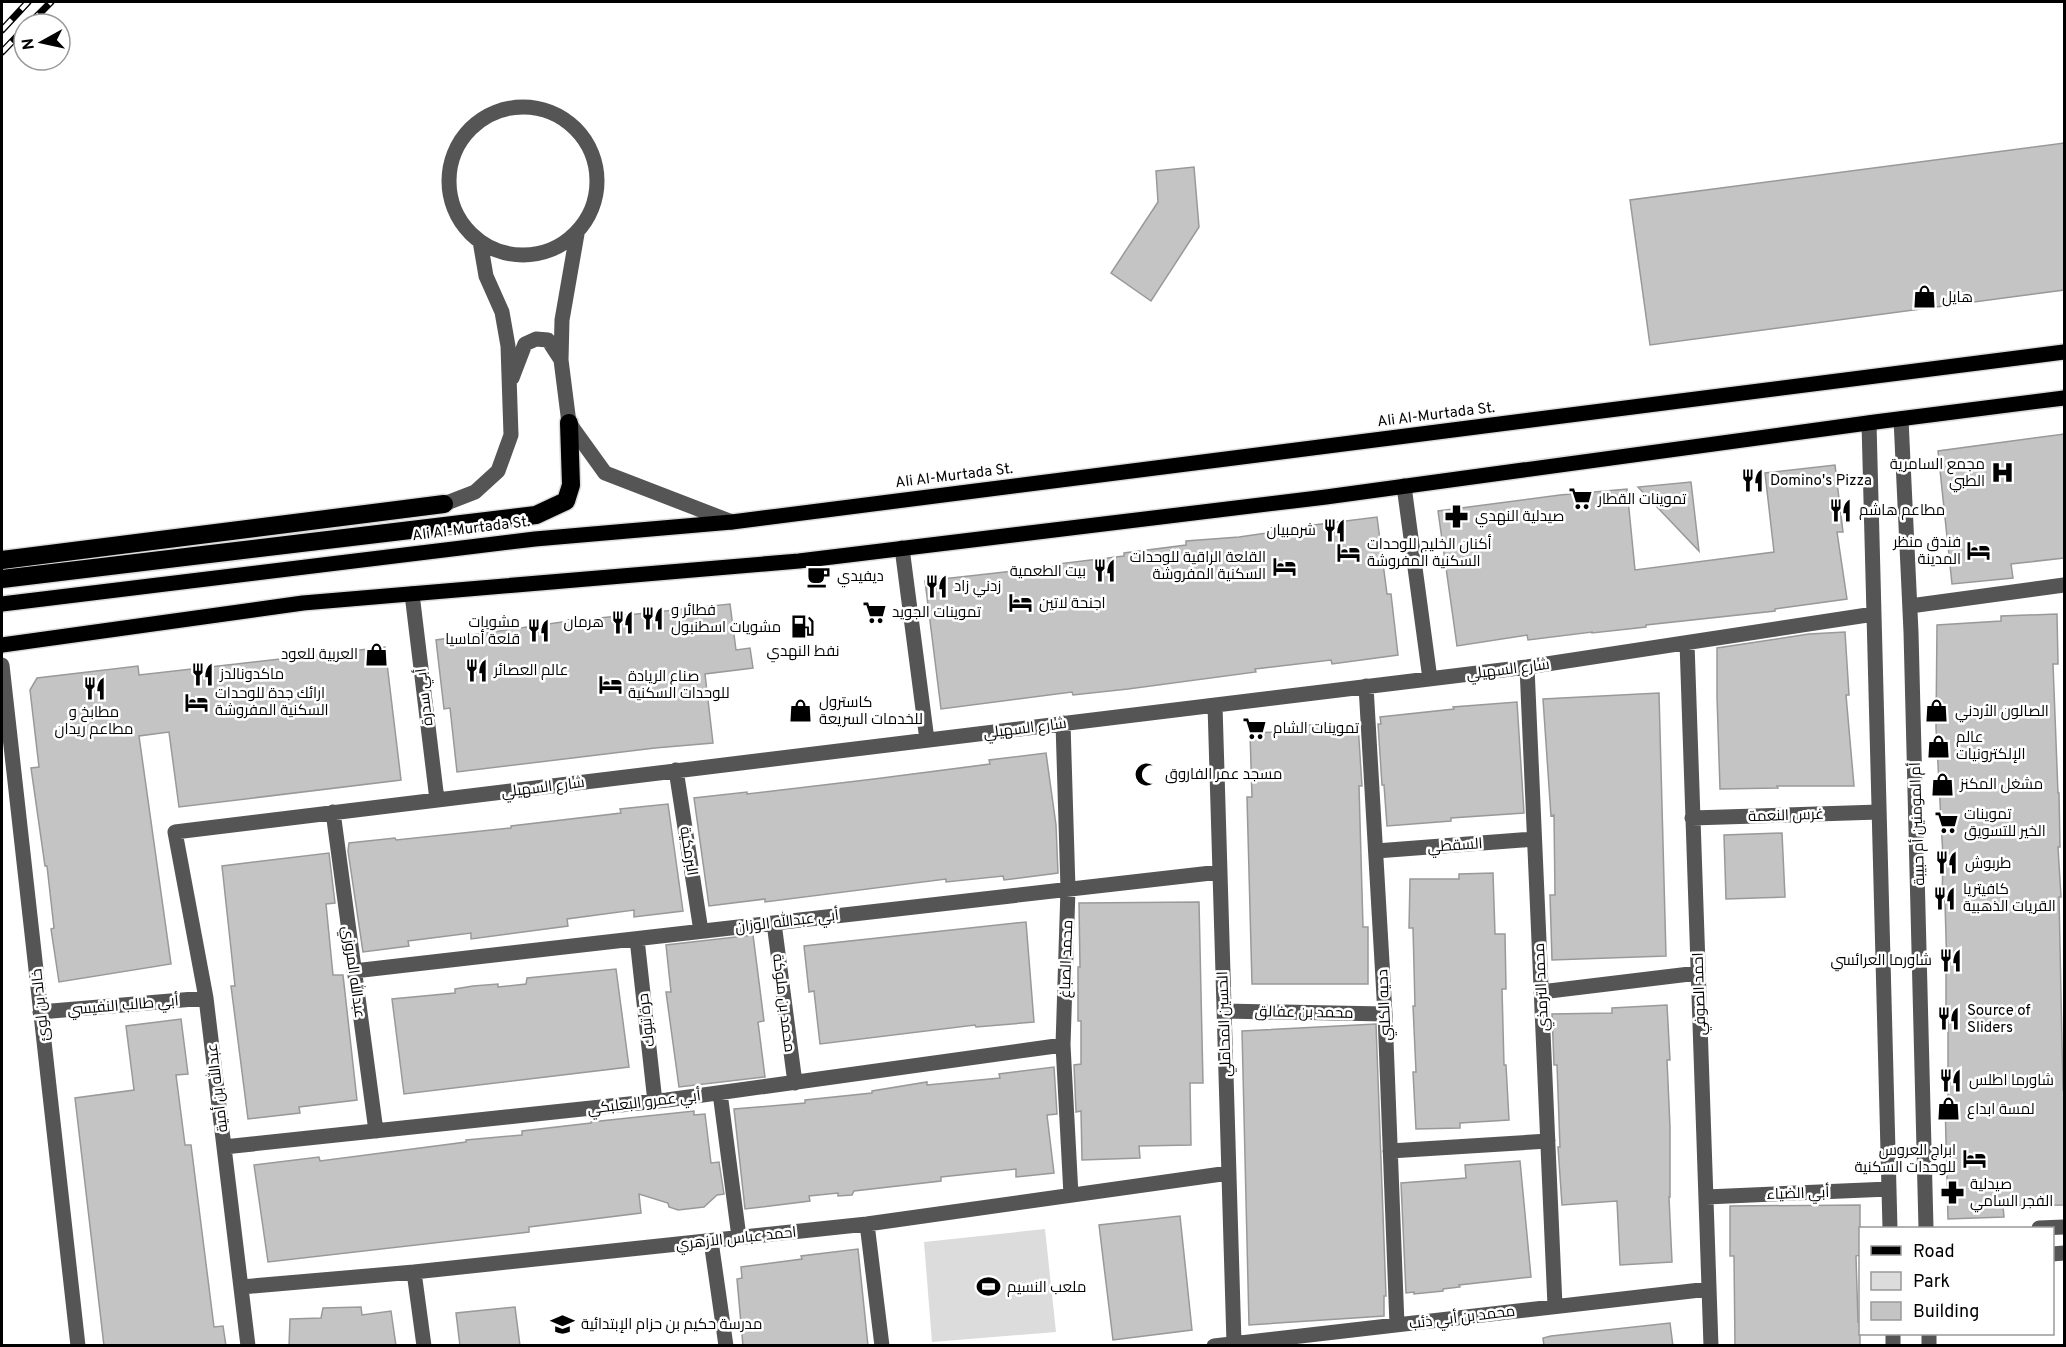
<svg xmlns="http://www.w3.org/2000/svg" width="2066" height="1347" font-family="Overpass,Cairo,sans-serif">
  <rect width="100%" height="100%" fill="#fff"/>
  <path fill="#dcdcdc" d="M1045,1229L1056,1332L932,1342L924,1242Z"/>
  <path fill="#c4c4c4" stroke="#999" stroke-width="1.5" d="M2064,143V290L1650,345L1630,200Z
    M1194,167L1199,227L1151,301L1111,273L1158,202L1156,171Z
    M2064,434V558L2011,564L2013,578L1952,584L1938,451Z
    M1835,465L1843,532H1837L1847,599L1775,609V611L1646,625V627L1592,633V632L1528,640L1527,635L1457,646L1438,511L1560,495L1627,489L1635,570L1774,552L1765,473Z
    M1691,482L1699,551L1638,487Z
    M1377,517L1387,594H1391L1398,655L1332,664L1331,660L1255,669L1256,672L1128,689L1073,695L1072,692L941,709L925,581L1058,566L1057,564L1124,556V553L1186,545V541L1239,537L1314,526V525Z
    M730,604L736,650L750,648L753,668L705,674L713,743L655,748L457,772L450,708L444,709L436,640L562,622Z
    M2057,614L2058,664H2053L2058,793H2059L2060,847H2058L2061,897H2059L2063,1090H2064V1205L2003,1206L2004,1217L1948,1219L1945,1101H1948V1023H1946V973L1947,972L1945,902H1942L1943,857L1936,728L1937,625L2001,621V616Z
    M1845,632L1849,695H1846L1854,786H1777L1778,788L1720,789L1717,697V648L1809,634Z
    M385,647L401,780L179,807L169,732L139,736L171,964L59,982L51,929L54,928L47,866H45L31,768L39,767L30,690L37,678L138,666L139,675Z
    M1659,693L1666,956L1552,960L1550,895H1555L1554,815L1551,816L1543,699Z
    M1517,702L1524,813L1451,818V821L1387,826L1384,785H1382L1378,724H1381L1380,717L1454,709L1453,707Z
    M1358,724L1362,786H1359L1363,927H1368V984H1252L1247,797H1252L1250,733L1306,731L1305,725Z
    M1046,753L1056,825L1058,873L1004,880L1003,876L946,882V879L765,902V899L709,906L694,798L747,792V794L874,779L990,764L989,760Z
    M668,804L683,911L634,917V910L567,919L568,926L471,939V933L408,941L409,946L363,952L348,851L349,843L395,838L396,840L511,828V826L621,813L620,809Z
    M1782,833L1785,897L1726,899L1724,835Z
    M329,853L335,903L326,904L333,975H343L357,1100L299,1107L300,1113L248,1119L231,986H235L222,866Z
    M1493,873L1495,934H1505L1506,989H1502L1504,1065H1506L1509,1120L1460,1123V1128L1416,1129L1413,1072H1416L1413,1006H1415L1413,928H1409L1410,879H1459V874Z
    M1199,902L1203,1083H1190L1191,1145L1139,1146L1140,1158L1082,1160L1081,1111L1076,1112L1074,1065L1081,1064V1021H1078V967H1080L1079,903Z
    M1026,922L1034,1022L976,1027L975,1025L820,1044L814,991L809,992L804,946Z
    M753,935L764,1021L758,1022L765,1077L679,1087L666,992H671L666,945Z
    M616,969L629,1067L404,1094L392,999L455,993V989L473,986L498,984V987L526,984L527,978Z
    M1667,1005L1670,1060H1667L1670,1127V1197H1669L1672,1262L1620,1265L1617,1201L1562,1205L1558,1147H1560L1557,1065H1554L1552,1014L1612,1013V1008Z
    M181,1019L188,1074L176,1075L185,1145H191L214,1327L223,1326L226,1346H104L75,1098L134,1090L126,1026Z
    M1376,1024L1386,1296H1384V1316L1249,1325L1242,1031Z
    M1054,1067L1057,1114L1047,1115L1054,1173L1016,1177V1169L941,1177V1181L854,1191L852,1195L838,1196V1193L809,1196L810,1201L745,1209L734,1109L805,1103V1100L872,1093V1091L927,1082V1085L1000,1078L999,1074Z
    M694,1111V1115L705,1114L711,1163L719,1162L724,1194L717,1195L704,1207L678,1210L669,1207L668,1203L639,1194L641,1213L529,1227V1232L268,1262L254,1165L319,1157L320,1161L466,1142V1140L522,1135V1131L591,1123V1122Z
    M1520,1161L1531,1277L1459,1285L1460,1287L1443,1289V1291L1414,1294V1292L1406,1293L1401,1183L1466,1178L1465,1165Z
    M1860,1205V1255L1856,1256L1858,1322H1860V1346H1735L1734,1256H1730V1206Z
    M1180,1216L1192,1330L1113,1340L1099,1225Z
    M858,1249L868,1346H743L737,1279L742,1278L741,1267L802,1259L801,1256Z
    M361,1307L362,1315L391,1311L396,1346H289L290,1319L321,1318L323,1308Z
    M515,1307L520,1346H460L456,1313Z
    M1670,1323L1673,1346H1544L1543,1338L1551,1336Z"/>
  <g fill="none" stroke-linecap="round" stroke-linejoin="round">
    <defs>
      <path id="major" d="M2,604L535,539L732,522L2064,352
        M2,645L303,603L799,561L1326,497L1875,422L2064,398"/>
      <path id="highway" d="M2,560L444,504
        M2,579L536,515L566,501L571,485L569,423"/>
    </defs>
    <use href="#major" stroke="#dbdbdb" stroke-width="18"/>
    <use href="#highway" stroke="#dbdbdb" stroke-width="21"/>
    <path stroke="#555" stroke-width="15" d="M449 181a74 74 0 1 1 148 0a74 74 0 1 1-148 0Z
      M577,234L562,320L561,360L569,423L605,473L732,522
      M512,378L525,344L536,339L548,340L561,360
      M1901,419L1911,632L1926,1228
      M1869,423L1890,1228
      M1404,486L1430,679
      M444,504L475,492L498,471L511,435L508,346L502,312L486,276L480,241
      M902,548L927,740
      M412,594L437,800
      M1910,606L2064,585
      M1687,643L1711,1346
      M2,665L78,1346
      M1527,667L1555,1306
      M1366,686L1385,1014L1397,1325
      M1215,705L1234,1343
      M1063,723L1068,889L1063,1045L1071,1195
      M676,770L701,931
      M333,812L376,1131
      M1692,818L1879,812
      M1376,851L1534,839
      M774,923L795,1083
      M637,939L655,1102
      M354,971L1220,872
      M1541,992L1698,973
      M1224,1011L1385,1014
      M40,1012L206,998
      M720,1093L739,1237
      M224,1147L667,1100L1063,1045
      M1390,1151L1548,1141
      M1706,1197L1889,1189
      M867,1224L882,1346
      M2039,1228L2064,1227
      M711,1241L726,1346
      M2052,1254L2064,1253
      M414,1272L424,1346
      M241,1287L414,1272L867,1224L1229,1173
      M1893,1334V1346
      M1929,1334V1346
      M248,1346L206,998L175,832L1527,667L1874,614
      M1214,1346L1709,1289"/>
    <use href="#major" stroke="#000" stroke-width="15"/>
    <use href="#highway" stroke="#000" stroke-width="18"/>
    <defs>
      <path id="rail" d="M29,24L51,2
        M2,30L28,2
        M2,52L24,29"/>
    </defs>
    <use href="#rail" stroke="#000" stroke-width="7"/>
    <use href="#rail" stroke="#fff" stroke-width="4.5" stroke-dasharray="14" stroke-linecap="butt"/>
  </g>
  <defs>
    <symbol id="shop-bare" viewBox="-9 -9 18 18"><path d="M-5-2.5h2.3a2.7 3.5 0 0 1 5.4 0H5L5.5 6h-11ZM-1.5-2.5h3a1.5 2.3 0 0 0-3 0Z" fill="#000" stroke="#fff" stroke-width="2.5" paint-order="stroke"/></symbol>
    <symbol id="hospital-bare" viewBox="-9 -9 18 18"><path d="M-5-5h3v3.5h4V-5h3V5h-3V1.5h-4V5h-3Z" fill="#000" stroke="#fff" stroke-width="2.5" paint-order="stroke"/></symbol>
    <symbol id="restaurant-bare" viewBox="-9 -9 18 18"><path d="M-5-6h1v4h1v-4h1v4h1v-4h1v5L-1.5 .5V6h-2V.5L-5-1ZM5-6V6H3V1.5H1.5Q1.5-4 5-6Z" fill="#000" stroke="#fff" stroke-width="2.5" paint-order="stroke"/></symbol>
    <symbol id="supermarket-bare" viewBox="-9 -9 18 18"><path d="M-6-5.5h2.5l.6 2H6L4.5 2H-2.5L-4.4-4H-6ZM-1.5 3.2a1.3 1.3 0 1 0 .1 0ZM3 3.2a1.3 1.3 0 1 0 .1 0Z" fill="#000" stroke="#fff" stroke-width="2.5" paint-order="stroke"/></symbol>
    <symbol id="pharmacy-bare" viewBox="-9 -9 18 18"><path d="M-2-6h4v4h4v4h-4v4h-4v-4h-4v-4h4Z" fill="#000" stroke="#fff" stroke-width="2.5" paint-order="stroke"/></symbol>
    <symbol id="hotel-bare" viewBox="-9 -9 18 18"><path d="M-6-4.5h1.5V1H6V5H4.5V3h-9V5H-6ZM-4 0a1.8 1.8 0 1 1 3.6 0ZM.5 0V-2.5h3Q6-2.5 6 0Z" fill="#000" stroke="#fff" stroke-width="2.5" paint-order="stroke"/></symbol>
    <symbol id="cafe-bare" viewBox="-9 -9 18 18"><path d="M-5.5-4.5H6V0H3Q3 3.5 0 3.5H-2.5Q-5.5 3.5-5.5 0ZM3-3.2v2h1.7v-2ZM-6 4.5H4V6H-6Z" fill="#000" stroke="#fff" stroke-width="2.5" paint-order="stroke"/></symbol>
    <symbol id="fuel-bare" viewBox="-9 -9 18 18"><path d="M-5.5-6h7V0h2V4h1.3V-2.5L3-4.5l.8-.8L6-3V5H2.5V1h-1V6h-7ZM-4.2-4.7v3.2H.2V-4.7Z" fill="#000" stroke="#fff" stroke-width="2.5" paint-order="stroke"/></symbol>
    <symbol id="mosque-bare" viewBox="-9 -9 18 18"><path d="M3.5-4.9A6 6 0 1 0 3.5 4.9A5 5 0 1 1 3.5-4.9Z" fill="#000" stroke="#fff" stroke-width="2.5" paint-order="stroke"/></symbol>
    <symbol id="stadium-bare" viewBox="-9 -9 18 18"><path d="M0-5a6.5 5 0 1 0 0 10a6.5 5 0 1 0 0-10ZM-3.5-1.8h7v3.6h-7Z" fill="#000" stroke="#fff" stroke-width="2.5" paint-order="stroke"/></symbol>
    <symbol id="school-bare" viewBox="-9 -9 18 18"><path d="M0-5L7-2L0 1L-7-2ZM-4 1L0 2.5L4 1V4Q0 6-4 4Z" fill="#000" stroke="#fff" stroke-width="2.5" paint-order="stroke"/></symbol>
  </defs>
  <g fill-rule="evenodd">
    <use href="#shop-bare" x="1908" y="280" width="33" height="33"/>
    <use href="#hospital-bare" x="1986" y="456" width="33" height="33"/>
    <use href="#restaurant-bare" x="1736" y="464" width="33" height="33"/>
    <use href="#supermarket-bare" x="1564" y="482" width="33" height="33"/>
    <use href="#restaurant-bare" x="1824" y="494" width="33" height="33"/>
    <use href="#pharmacy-bare" x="1440" y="500" width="33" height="33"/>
    <use href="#restaurant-bare" x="1318" y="514" width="33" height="33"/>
    <use href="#hotel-bare" x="1962" y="534" width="33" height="33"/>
    <use href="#hotel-bare" x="1332" y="536" width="33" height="33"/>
    <use href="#hotel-bare" x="1268" y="550" width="33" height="33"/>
    <use href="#restaurant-bare" x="1088" y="554" width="33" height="33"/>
    <use href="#cafe-bare" x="802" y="560" width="33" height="33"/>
    <use href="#restaurant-bare" x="920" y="570" width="33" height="33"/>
    <use href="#hotel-bare" x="1004" y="586" width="33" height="33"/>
    <use href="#supermarket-bare" x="858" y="596" width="33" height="33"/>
    <use href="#restaurant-bare" x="636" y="602" width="33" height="33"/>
    <use href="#restaurant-bare" x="606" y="606" width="33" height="33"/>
    <use href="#fuel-bare" x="786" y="610" width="33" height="33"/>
    <use href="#restaurant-bare" x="522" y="614" width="33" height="33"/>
    <use href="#shop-bare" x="360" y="638" width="33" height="33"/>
    <use href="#restaurant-bare" x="460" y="654" width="33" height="33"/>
    <use href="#restaurant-bare" x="186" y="658" width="33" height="33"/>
    <use href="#hotel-bare" x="594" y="668" width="33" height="33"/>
    <use href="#restaurant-bare" x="78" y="672" width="33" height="33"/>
    <use href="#hotel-bare" x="180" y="686" width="33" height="33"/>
    <use href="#shop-bare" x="784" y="694" width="33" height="33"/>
    <use href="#shop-bare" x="1920" y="694" width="33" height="33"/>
    <use href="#supermarket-bare" x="1238" y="712" width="33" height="33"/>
    <use href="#shop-bare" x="1922" y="730" width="33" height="33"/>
    <use href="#mosque-bare" x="1130" y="758" width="33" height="33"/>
    <use href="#shop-bare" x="1926" y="768" width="33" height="33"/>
    <use href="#supermarket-bare" x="1930" y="806" width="33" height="33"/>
    <use href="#restaurant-bare" x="1930" y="846" width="33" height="33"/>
    <use href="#restaurant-bare" x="1928" y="882" width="33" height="33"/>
    <use href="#restaurant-bare" x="1934" y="944" width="33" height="33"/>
    <use href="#restaurant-bare" x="1932" y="1002" width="33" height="33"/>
    <use href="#restaurant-bare" x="1934" y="1064" width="33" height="33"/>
    <use href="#shop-bare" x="1932" y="1092" width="33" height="33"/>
    <use href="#hotel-bare" x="1958" y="1142" width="33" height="33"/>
    <use href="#pharmacy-bare" x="1936" y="1176" width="33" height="33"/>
    <use href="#stadium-bare" x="972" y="1270" width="33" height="33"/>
    <use href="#school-bare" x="546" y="1308" width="33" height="33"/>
  </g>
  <g text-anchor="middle" stroke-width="5" stroke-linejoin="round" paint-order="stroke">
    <g font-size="15" fill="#000" stroke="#fff" text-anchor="start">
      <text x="1942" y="302">هايل</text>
      <text x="1985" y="469" text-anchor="end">مجمع السامرية<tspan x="1985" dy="17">الطبي</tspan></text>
      <text x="1770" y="485">Domino's Pizza</text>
      <text x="1598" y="504">تموينات القطار</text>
      <text x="1859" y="515">مطاعم هاشم</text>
      <text x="1475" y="521">صيدلية النهدي</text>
      <text x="1316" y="535" text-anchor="end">شرمبيان</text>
      <text x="1961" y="547" text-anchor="end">فندق منظر<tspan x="1961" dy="17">المدينة</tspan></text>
      <text x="1367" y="549">أكنان الخليج للوحدات<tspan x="1367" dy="17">السكنية المفروشة</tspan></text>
      <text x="1266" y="562" text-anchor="end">القلعة الراقية للوحدات<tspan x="1266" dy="17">السكنية المفروشة</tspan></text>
      <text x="1086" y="576" text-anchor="end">بيت الطعمية</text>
      <text x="837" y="581">ديفيدي</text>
      <text x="954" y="591">زدني زاد</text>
      <text x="1039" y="608">اجنحة لاتين</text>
      <text x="671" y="615">فطائر و<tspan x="671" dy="17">مشويات اسطنبول</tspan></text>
      <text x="892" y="617">تموينات الجويد</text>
      <text x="520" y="627" text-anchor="end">مشويات<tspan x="520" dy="17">قلعة أماسيا</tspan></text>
      <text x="604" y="627" text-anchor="end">هرمان</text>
      <text x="803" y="656" text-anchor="middle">نفط النهدي</text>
      <text x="358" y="659" text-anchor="end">العربية للعود</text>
      <text x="494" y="675">عالم العصائر</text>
      <text x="220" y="679">ماكدونالدز</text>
      <text x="628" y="681">صناع الريادة<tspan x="628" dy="17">للوحدات السكنية</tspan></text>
      <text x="215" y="698">ارائك جدة للوحدات<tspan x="215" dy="17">السكنية المفروشة</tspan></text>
      <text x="819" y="707">كاسترول<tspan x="819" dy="17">للخدمات السريعة</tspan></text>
      <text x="1955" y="716">الصالون الأردني</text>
      <text x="94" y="717" text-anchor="middle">مطابخ و<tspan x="94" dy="17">مطاعم ريدان</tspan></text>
      <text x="1273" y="733">تموينات الشام</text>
      <text x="1956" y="742">عالم<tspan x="1956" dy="17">الإلكترونيات</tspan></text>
      <text x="1165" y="779">مسجد عمر الفاروق</text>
      <text x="1960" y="789">مشغل المكنز</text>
      <text x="1964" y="819">تموينات<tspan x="1964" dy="17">الخير للتسويق</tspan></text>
      <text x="1965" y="868">طربوش</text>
      <text x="1963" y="894">كافيتريا<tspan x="1963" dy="17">القريات الذهبية</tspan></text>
      <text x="1932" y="965" text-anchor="end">شاورما العرائسي</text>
      <text x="1967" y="1015">Source of<tspan x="1967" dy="17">Sliders</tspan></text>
      <text x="1969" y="1085">شاورما اطلس</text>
      <text x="1967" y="1114">لمسة ابداع</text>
      <text x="1956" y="1155" text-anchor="end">ابراج العروس<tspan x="1956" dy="17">للوحدات السكنية</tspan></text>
      <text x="1970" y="1189">صيدلية<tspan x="1970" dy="17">الفجر السامي</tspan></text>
      <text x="1007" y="1292">ملعب النسيم</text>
      <text x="581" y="1329">مدرسة حكيم بن حزام الإبتدائية</text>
    </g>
    <g font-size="15" fill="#000" stroke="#fff">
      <text transform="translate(1436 414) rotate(-7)" y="5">Ali Al-Murtada St.</text>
      <text transform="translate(954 475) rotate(-7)" y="5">Ali Al-Murtada St.</text>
      <text transform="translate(471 528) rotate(-7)" y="5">Ali Al-Murtada St.</text>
      <text transform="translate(1508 669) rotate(-7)" y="5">شارع السهيلي</text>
      <text transform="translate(424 697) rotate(-97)" y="5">أبي سدرة</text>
      <text transform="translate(1025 728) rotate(-7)" y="5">شارع السهيلي</text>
      <text transform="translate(543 787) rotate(-7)" y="5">شارع السهيلي</text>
      <text transform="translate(1786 815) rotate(-2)" y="5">غرس النعمة</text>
      <text transform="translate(1917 824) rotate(-92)" y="5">أم المومنين أم حبيبة</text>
      <text transform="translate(1455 845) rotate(-4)" y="5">السقطي</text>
      <text transform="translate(689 851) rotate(81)" y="5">البرمكية</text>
      <text transform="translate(787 921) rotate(-7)" y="5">أبي عبدالله الوزان</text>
      <text transform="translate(1066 959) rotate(-88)" y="5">محمد الصباغ</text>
      <text transform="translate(354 972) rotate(82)" y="5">عبدالله المروزي</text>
      <text transform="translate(1541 987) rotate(-93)" y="5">محمد الترمذي</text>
      <text transform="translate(1699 994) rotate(-92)" y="5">احمد الصوفي</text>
      <text transform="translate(784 1003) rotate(83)" y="5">محمد بن ملوكة</text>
      <text transform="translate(40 1005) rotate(-96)" y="5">خالد بن لوئ</text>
      <text transform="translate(123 1005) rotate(-5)" y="5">أبي طالب النفيسي</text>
      <text transform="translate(1384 1005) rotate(-93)" y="5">دحيه الكلبي</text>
      <text transform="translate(1304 1012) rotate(1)" y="5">محمد بن عفالق</text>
      <text transform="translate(646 1020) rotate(-97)" y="5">حرة تبوك</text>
      <text transform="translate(1224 1024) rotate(-92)" y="5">الحسين المحاملي</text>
      <text transform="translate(217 1088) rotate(-97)" y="5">عبدالله بن أمية</text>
      <text transform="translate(644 1102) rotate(-7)" y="5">أبي عمرو البعلبكي</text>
      <text transform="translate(1798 1193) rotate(-2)" y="5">أبي الضياء</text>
      <text transform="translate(736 1238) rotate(-6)" y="5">احمد عباس الازهري</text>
      <text transform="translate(1462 1317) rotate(-7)" y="5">محمد بن أبي ذئب</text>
    </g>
  </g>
  <rect width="2066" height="1347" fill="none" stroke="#000000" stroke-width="6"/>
  <rect x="1859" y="1227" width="195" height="108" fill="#ffffff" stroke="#999999" stroke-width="1.5"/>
  <rect x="1871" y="1246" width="30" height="9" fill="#000000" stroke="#999999" stroke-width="1.5"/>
  <text x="1913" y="1257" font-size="18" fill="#000000">Road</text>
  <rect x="1871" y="1272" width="30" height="18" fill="#dcdcdc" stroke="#999999" stroke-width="1.5"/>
  <text x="1913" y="1287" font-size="18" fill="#000000">Park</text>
  <rect x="1871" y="1302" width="30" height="18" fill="#c4c4c4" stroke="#999999" stroke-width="1.5"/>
  <text x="1913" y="1317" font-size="18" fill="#000000">Building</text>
  <g transform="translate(42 42) rotate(262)"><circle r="28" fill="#ffffff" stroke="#999999" stroke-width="1.5"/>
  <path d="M0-4.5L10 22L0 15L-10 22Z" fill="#000000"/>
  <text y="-9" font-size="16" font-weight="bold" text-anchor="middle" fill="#000000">N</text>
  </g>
</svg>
